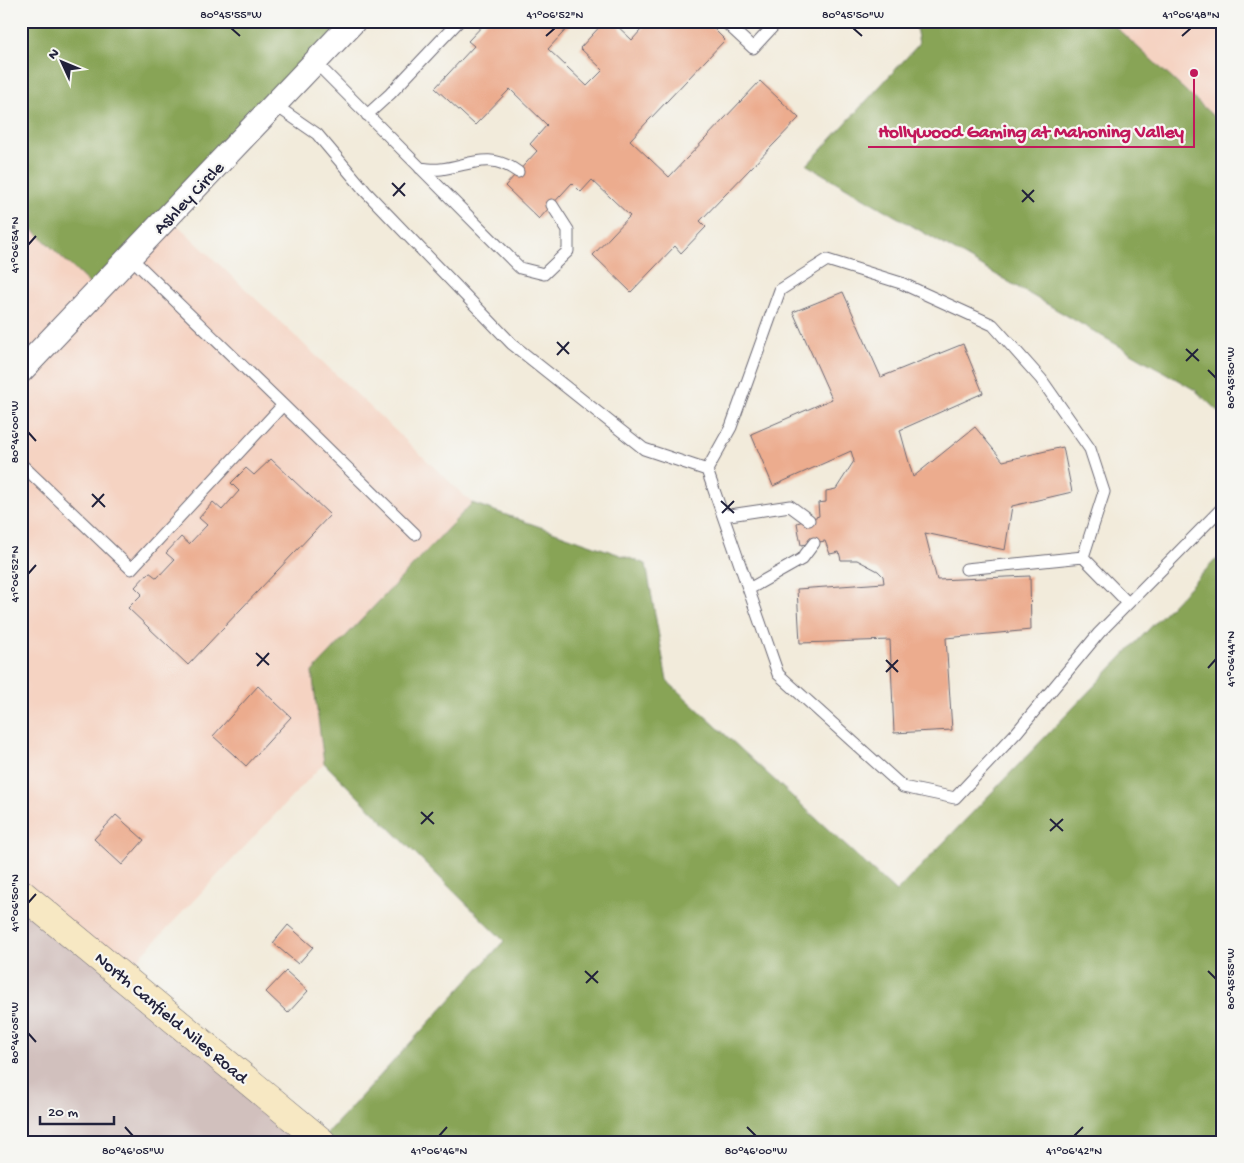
<svg xmlns="http://www.w3.org/2000/svg" width="1244" height="1163" font-family="'Gochi Hand',sans-serif">
  <rect width="100%" height="100%" fill="#f6f6f2"/>
  <filter id="ink" filterUnits="userSpaceOnUse"><feTurbulence type="fractalNoise" baseFrequency=".02" numOctaves="2"/><feDisplacementMap in="SourceGraphic" scale="10" xChannelSelector="R" yChannelSelector="G"/><feConvolveMatrix kernelMatrix="1 2 1 2 8 2 1 2 1" color-interpolation-filters="sRGB"/></filter>
  <filter id="wash" filterUnits="userSpaceOnUse"><feTurbulence type="fractalNoise" baseFrequency=".0096" numOctaves="4" result="noise"/><feDisplacementMap in="SourceGraphic" scale="20" xChannelSelector="R" yChannelSelector="G"/><feGaussianBlur stdDeviation="1.12" result="paint"/><feColorMatrix in="noise" values="0 0 0 0 0 0 0 0 0 0 0 0 0 0 0 0 0 1.4 0 .05"/><feComposite in="paint" operator="in"/></filter>
  <g filter="url(#wash)">
    <rect width="100%" height="100%" fill="#f2ebdb"/>
    <path fill="#f5d3c2" d="M1109,21H1223V125Z
      M169,217L472,503L312,672L324,763L122,976L21,893V218L98,291Z"/>
    <path fill="#d1c0bd" d="M21,893L319,1142H21Z"/>
    <path fill="#88a456" stroke="#556348" d="M21,21H354L98,292L21,218Z
      M915,21H1109L1223,125V416L1195,390L807,165L919,44Z
      M472,503L646,564L667,681L896,892L1223,552V1142H322L321,1140L504,941L324,763L312,672Z"/>
    <g id="blocks">
      <path fill="#ecac8e" d="M487,21H574L548,49L587,86L603,70L580,48L605,21H612L632,40L649,21H706L725,40L630,140L669,177L760,81L799,118L700,221L706,227L681,253L675,246L631,292L593,255L630,216L592,180L581,192L572,183L539,219L505,186L537,151L530,144L547,125L510,89L475,125L435,88L474,46L468,41Z
        M843,292L881,377L963,344L983,393L900,430L913,477L975,427L1003,461L1063,447L1072,492L1012,506L1005,550L925,533L937,580L1030,576L1031,630L946,638L952,730L894,733L890,640L800,643L797,589L884,583L883,576L878,571L857,560H841L839,552L830,554L825,541L801,545L797,523L819,516L818,503L826,502V491L836,489L854,461L851,451L773,486L751,434L832,399L793,312Z
        M271,459L330,515L188,665L128,608L142,594L135,587L149,572L157,578L174,560L166,553L181,537L189,544L207,525L199,518L213,502L222,510L239,491L231,483L246,468L254,475Z
        M258,686L291,717L246,766L213,736Z
        M116,815L144,840L122,865L94,839Z
        M288,925L313,947L298,964L273,943Z
        M286,971L308,991L288,1013L266,992Z"/>
    </g>
  </g>
  <g filter="url(#ink)">
    <use href="#blocks" fill-opacity="0" stroke="#6b6873" stroke-width="1"/>
    <g fill="none" stroke-linecap="round" stroke-linejoin="round">
      <defs>
        <path id="lane" d="M724,21L753,48L778,21
          M315,62L520,268L544,274L568,251V230L552,205
          M275,105L317,134L366,192L512,344L644,449L707,470L778,674L903,787L955,798L1017,732L1099,633L1223,507
          M367,115L390,94L459,21
          M420,168C427,169 434,170 441,169C471,165 489,151 518,172
          M283,405L415,534
          M21,464L131,569L283,405L130,257
          M707,470L731,427L780,290L827,260L901,283L993,325L1041,379L1090,449L1104,492L1083,557
          M723,516L790,506L809,520
          M966,569L1083,557L1128,603
          M749,589L802,559L814,543"/>
        <path id="street" d="M21,371L354,21"/>
        <path id="secondary" d="M21,893L322,1142"/>
      </defs>
      <use href="#lane" stroke="#6b6873" stroke-width="13"/>
      <use href="#street" stroke="#6b6873" stroke-width="26"/>
      <use href="#secondary" stroke="#6b6873" stroke-width="29"/>
      <use href="#lane" stroke="#fff" stroke-width="11"/>
      <use href="#street" stroke="#fff" stroke-width="24"/>
      <use href="#secondary" stroke="#f7e8c3" stroke-width="28"/>
    </g>
  </g>
  <path fill="none" stroke="#22223b" stroke-width="2" d="M231,28L240,36M853,28L862,36M546,36L555,28M1182,36L1191,28M392,183L405,196M1022,190L1034,202M393,196L405,183M1022,202L1034,190M28,245L36,236M557,342L569,354M1186,349L1199,361M557,355L569,342M1186,361L1198,349M1208,370L1216,378M28,432L36,441M92,494L105,507M721,501L734,513M92,507L104,494M722,513L734,501M28,574L36,565M256,653L269,665M886,660L898,672M257,666L269,653M1208,668L1216,659M886,672L898,660M421,812L434,824M1050,819L1063,831M421,824L433,812M1050,831L1063,819M28,903L36,894M585,971L598,983M1208,971L1216,979M586,983L598,971M28,1033L36,1042M125,1127L133,1136M747,1127L756,1136M439,1136L447,1127M1074,1136L1083,1127"/>
  <g text-anchor="middle" stroke-width="4.5" stroke-linejoin="round" paint-order="stroke">
    <g font-size="18" fill="#22223b" stroke="#f6f6f2">
      <text transform="translate(188 197) rotate(-46)" y="6">Ashley Circle</text>
      <text transform="translate(172 1017) rotate(40)" y="6">North Canfield Niles Road</text>
    </g>
  </g>
  <path fill="none" stroke="#c2185b" stroke-width="2" d="M1194 73L1194 147H868"/>
  <circle fill="#c2185b" stroke="#f6f6f2" stroke-width="2" cx="1194" cy="73" r="5"/>
  <g font-size="19" text-anchor="middle" font-weight="bold" fill="#c2185b" stroke="#f6f6f2" stroke-width="4.5" stroke-linejoin="round" paint-order="stroke">
    <text x="1031" y="137">Hollywood Gaming at Mahoning Valley</text>
  </g>
  <rect width="1244" height="1163" fill="none" stroke="#f6f6f2" stroke-width="55"/>
  <g transform="translate(62 62) rotate(314)" stroke="#f6f6f2" stroke-width="4" paint-order="stroke">
  <path d="M0-4L9 19L0 12L-9 19Z" fill="#22223b"/>
  <text y="-8" font-size="14" font-weight="bold" text-anchor="middle" fill="#22223b">N</text>
  </g>
  <path d="M40 1116v8h74v-8" fill="none" stroke="#22223b" stroke-width="2.5"/>
  <text x="48" y="1116" font-size="15" fill="#22223b" stroke="#f6f6f2" stroke-width="4" paint-order="stroke">20 m</text>
  <rect x="28" y="28" width="1188" height="1108" fill="none" stroke="#22223b" stroke-width="2"/>
  <g font-size="12" text-anchor="middle" fill="#22223b">
    <text x="231" y="18">80°45'55"W</text>
    <text x="555" y="18">41°06'52"N</text>
    <text x="853" y="18">80°45'50"W</text>
    <text x="1191" y="18">41°06'48"N</text>
    <text transform="translate(14 245) rotate(-90)" y="4">41°06'54"N</text>
    <text transform="translate(1230 378) rotate(-90)" y="4">80°45'50"W</text>
    <text transform="translate(14 432) rotate(-90)" y="4">80°46'00"W</text>
    <text transform="translate(14 574) rotate(-90)" y="4">41°06'52"N</text>
    <text transform="translate(1230 659) rotate(-90)" y="4">41°06'44"N</text>
    <text transform="translate(14 903) rotate(-90)" y="4">41°06'50"N</text>
    <text transform="translate(1230 979) rotate(-90)" y="4">80°45'55"W</text>
    <text transform="translate(14 1033) rotate(-90)" y="4">80°46'05"W</text>
    <text x="133" y="1154">80°46'05"W</text>
    <text x="439" y="1154">41°06'46"N</text>
    <text x="756" y="1154">80°46'00"W</text>
    <text x="1074" y="1154">41°06'42"N</text>
  </g>
</svg>
